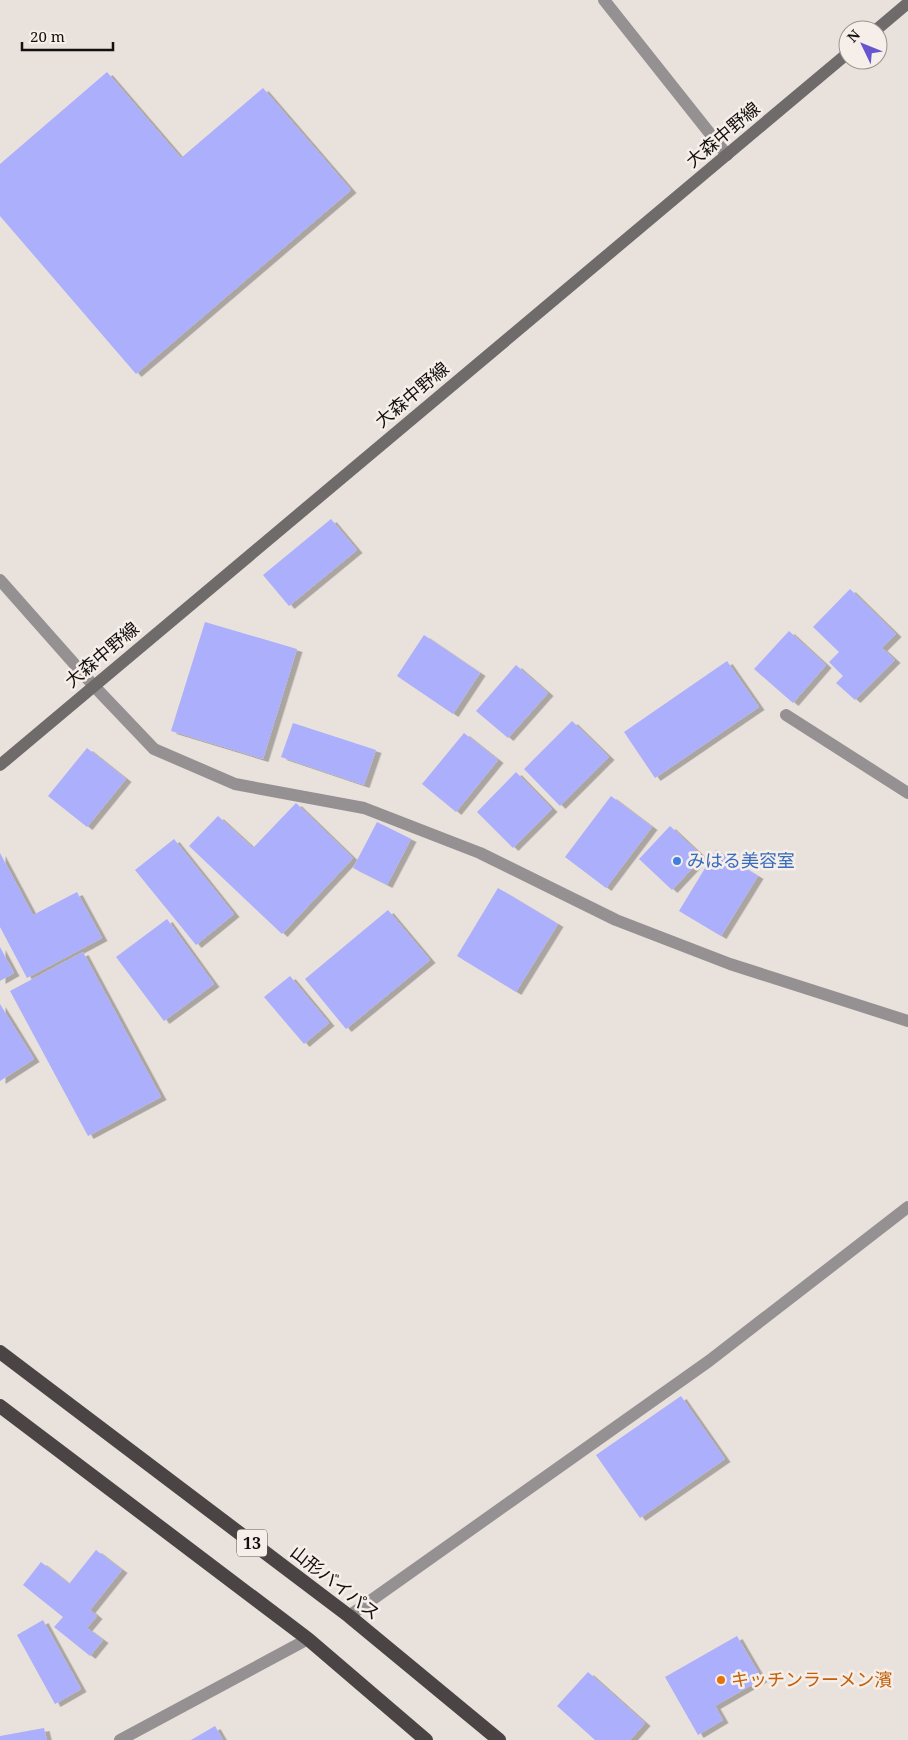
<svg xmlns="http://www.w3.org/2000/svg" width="908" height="1740" font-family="'Noto Serif','Noto Sans JP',serif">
  <defs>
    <filter id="shadow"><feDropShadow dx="5.5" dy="3" stdDeviation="0" flood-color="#0004"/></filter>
  </defs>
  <rect width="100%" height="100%" fill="#e9e1dc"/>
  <path fill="#abaffc" filter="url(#shadow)" d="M107,72L181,158L263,88L351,190L136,374L0,216V164Z
    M331,519L357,550L289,606L263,575Z
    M850,589L896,634L882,648L895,660L855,700L836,683L843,676L829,662L839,652L813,627Z
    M205,622L297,649L263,759L171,731Z
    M789,631L826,665L793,703L754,669Z
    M424,635L480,673L453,714L397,676Z
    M727,661L759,707L655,778L624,732Z
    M516,665L548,693L508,738L476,711Z
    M572,721L609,757L560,806L524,769Z
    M293,723L376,750L364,785L281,757Z
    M464,733L498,760L456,812L422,784Z
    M87,748L126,779L87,827L48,796Z
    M516,772L552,809L513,848L477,812Z
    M611,796L652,827L606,888L565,857Z
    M296,803L353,858L282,934L189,846L218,816L253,848Z
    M377,822L411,839L387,885L353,868Z
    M670,826L703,857L672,890L639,859Z
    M174,839L234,914L196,945L135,870Z
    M716,850L758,876L721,936L679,911Z
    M0,853L33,915L77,892L102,938L27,978L0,927Z
    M498,888L558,924L516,992L457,956Z
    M388,910L430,960L346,1029L305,979Z
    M167,919L214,984L164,1021L116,957Z
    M0,947L14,973L0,981Z
    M83,952L161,1097L88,1136L10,991Z
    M290,976L329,1023L304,1044L264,997Z
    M0,1004L34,1059L0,1081Z
    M681,1396L725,1459L640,1518L596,1455Z
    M96,1550L122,1570L90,1610L97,1616L87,1628L103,1640L90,1656L54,1627L63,1617L23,1585L41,1562L69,1584Z
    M43,1620L81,1689L55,1704L17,1635Z
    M737,1636L762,1679L715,1706L723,1720L698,1735L665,1677Z
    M588,1672L645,1723L630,1740H595L557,1706Z
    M215,1726L223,1740H191Z
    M44,1728L47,1740H0V1736Z"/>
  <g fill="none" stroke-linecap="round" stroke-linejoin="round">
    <path stroke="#959192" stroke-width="12" d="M604,0L727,155
      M93,685L154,749L235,784L364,808L480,853L616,920L730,964L908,1021
      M786,715L908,793
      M349,1616L709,1361L908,1207
      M120,1740L308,1639"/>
    <path stroke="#959192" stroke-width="12" d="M0,580L93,685"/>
    <path stroke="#706b6b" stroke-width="12" d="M876,30L908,3
      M0,765L848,53"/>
    <path stroke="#4b4445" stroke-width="14" d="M0,1352L349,1616L499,1740
      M0,1406L308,1639L426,1740"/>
  </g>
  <circle fill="#3f7fe0" stroke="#f6eee9" stroke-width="2" cx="677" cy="861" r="5"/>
  <circle fill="#e8710a" stroke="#f6eee9" stroke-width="2" cx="721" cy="1680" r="5"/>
  <g text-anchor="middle" stroke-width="5" stroke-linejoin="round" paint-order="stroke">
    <rect fill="#f6eee9" stroke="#575350" stroke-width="1" x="237" y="1529.5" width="30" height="27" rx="4"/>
    <g font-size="16" font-weight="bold" fill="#13100f">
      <text x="252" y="1549">13</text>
    </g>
    <g font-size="18" fill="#13100f" stroke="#f6eee9">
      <text transform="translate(723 135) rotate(-40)" y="6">大森中野線</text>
      <text transform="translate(412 395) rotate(-40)" y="6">大森中野線</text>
      <text transform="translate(102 655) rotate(-40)" y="6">大森中野線</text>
      <text transform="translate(335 1583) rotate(38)" y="6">山形バイパス</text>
    </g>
    <g font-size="18" fill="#366cbe" stroke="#f6eee9" text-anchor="start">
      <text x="687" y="867">みはる美容室</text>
    </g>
    <g font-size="18" fill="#c56008" stroke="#f6eee9" text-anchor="start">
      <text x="731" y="1686">キッチンラーメン濱</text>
    </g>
  </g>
  <g transform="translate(863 45) rotate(313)"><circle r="24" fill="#f6eee9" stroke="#9b9592"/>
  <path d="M0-4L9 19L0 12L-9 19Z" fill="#6755cf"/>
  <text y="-8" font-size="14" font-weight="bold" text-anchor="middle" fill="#13100f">N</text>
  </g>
  <path d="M22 42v8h91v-8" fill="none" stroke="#13100f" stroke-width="2.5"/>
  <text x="30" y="42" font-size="15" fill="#13100f" stroke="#f6eee9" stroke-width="4" paint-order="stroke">20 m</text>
</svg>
